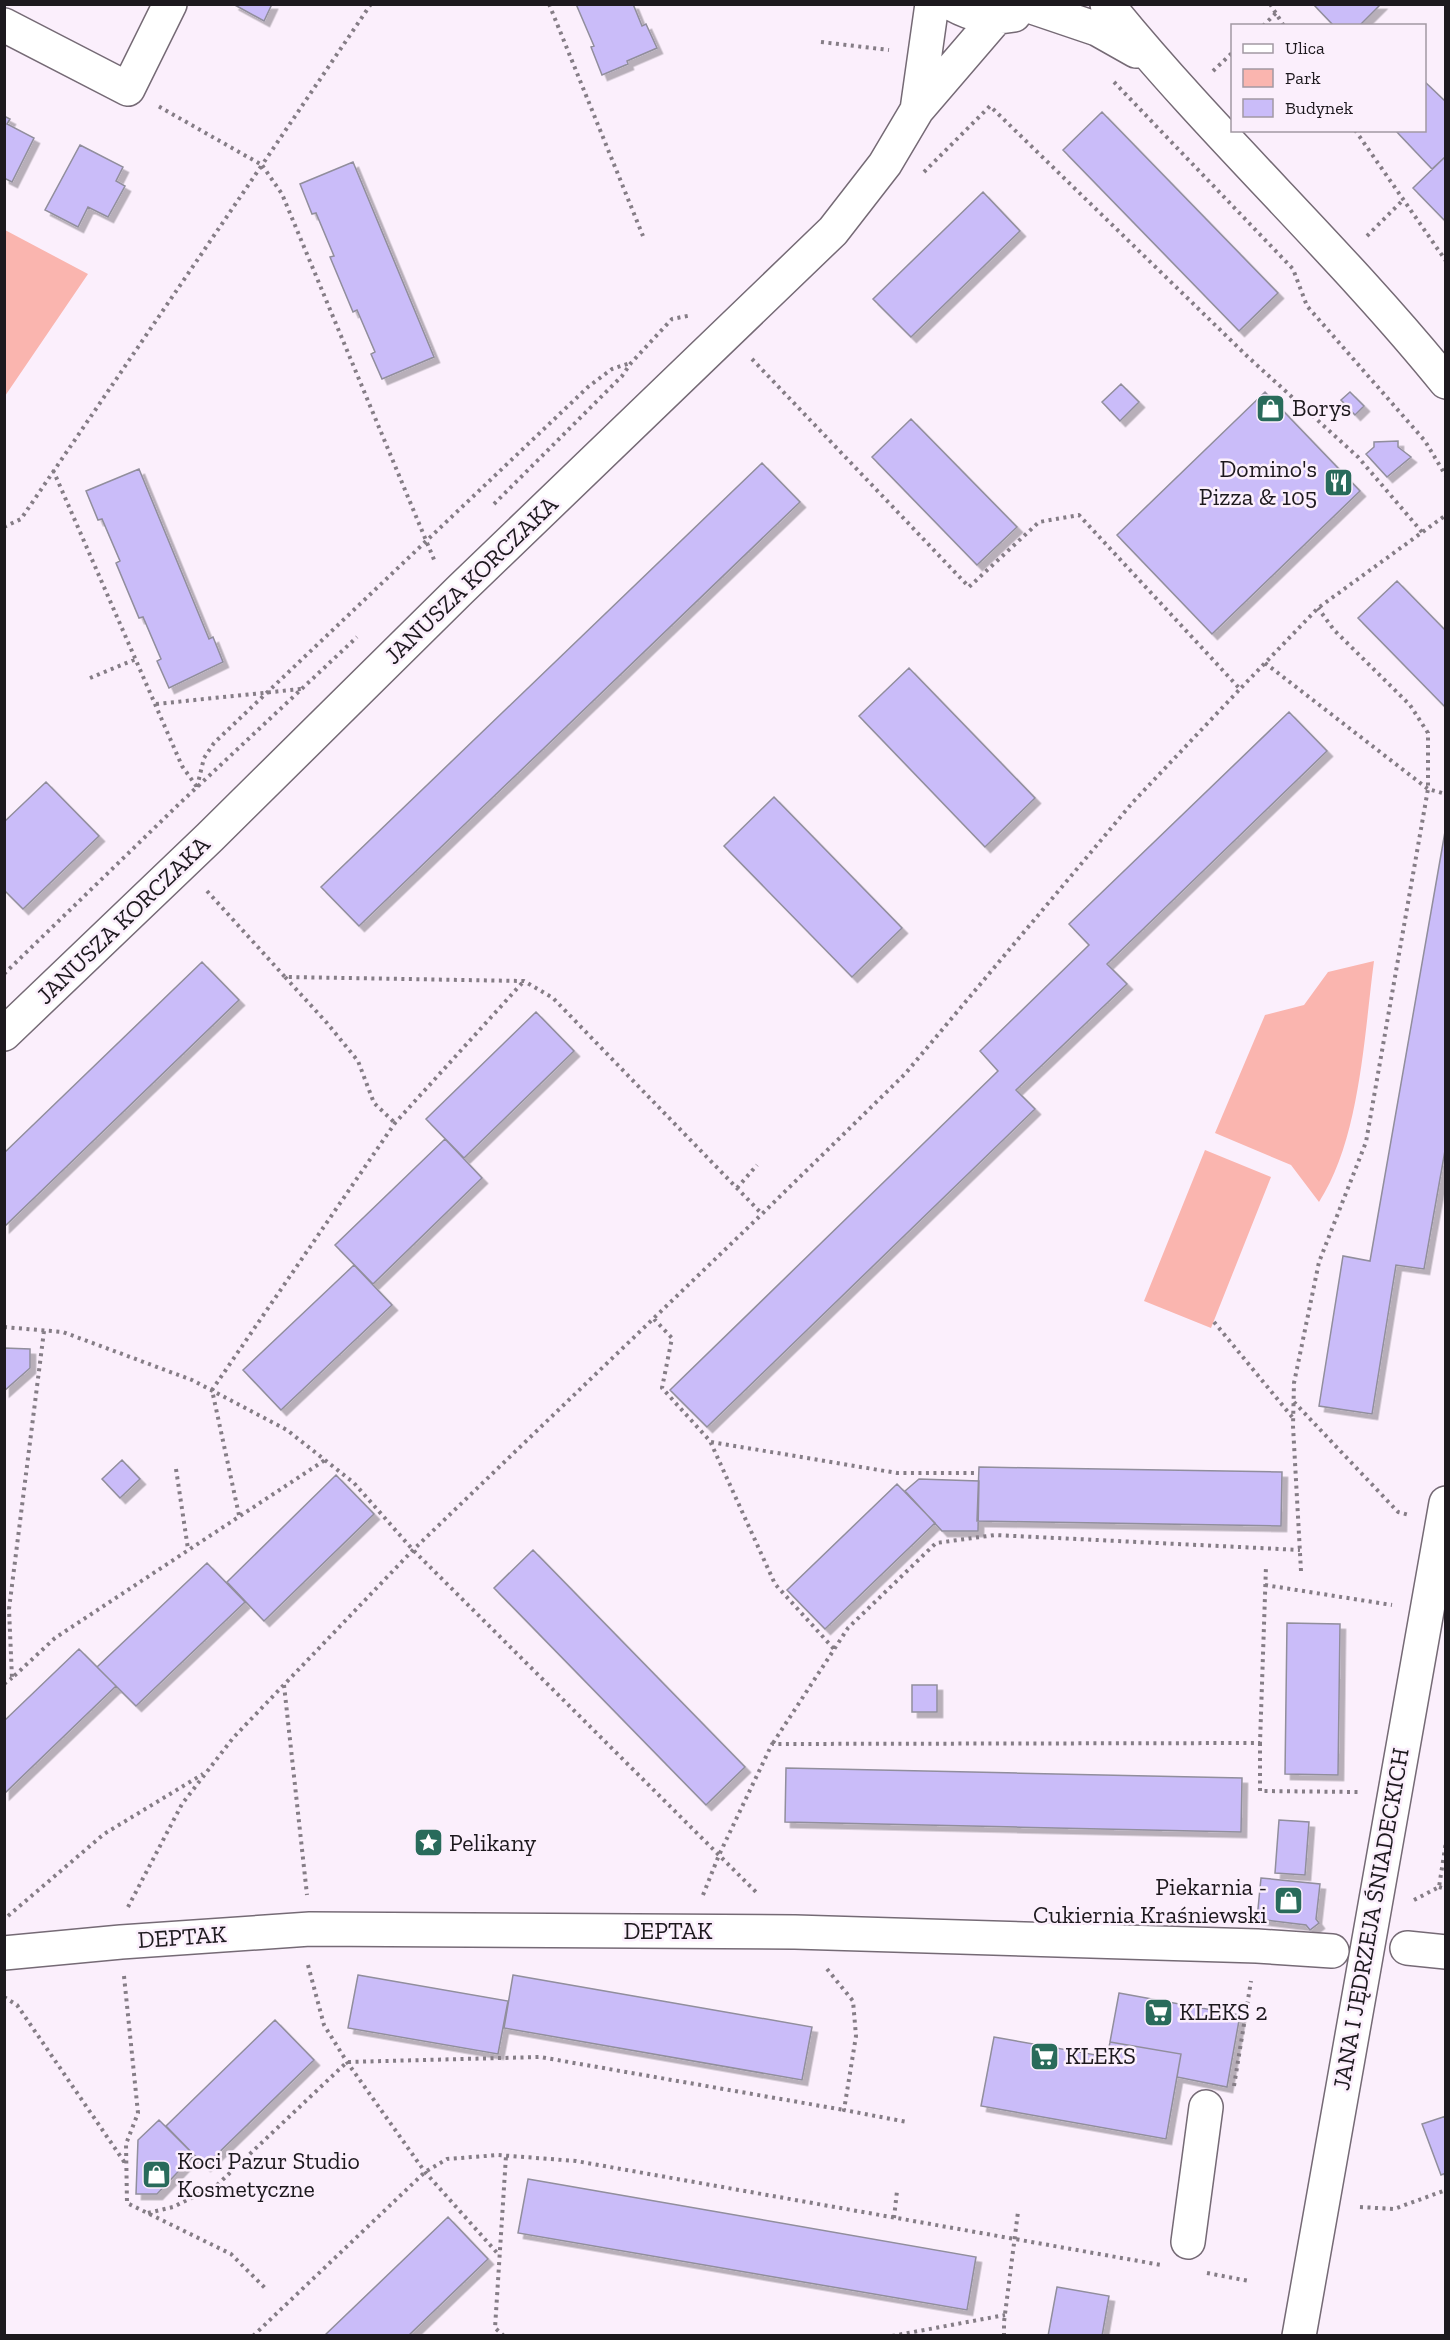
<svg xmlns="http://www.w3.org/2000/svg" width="1450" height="2340" font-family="'Zilla Slab',serif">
  <defs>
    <filter id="shadow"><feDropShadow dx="5.5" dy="5.5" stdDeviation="0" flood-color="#0004"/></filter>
  </defs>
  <rect width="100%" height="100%" fill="#fbeffc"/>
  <path fill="#fab5af" d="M5,230L88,274L5,396Z
    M1374,961C1364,1036 1360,1139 1319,1202L1291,1165L1215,1133L1265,1015L1304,1005L1328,972Z
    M1205,1150L1271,1177L1211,1328L1144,1301Z"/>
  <path fill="#cabcf9" stroke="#918e9c" stroke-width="1.5" filter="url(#shadow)" d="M233,4H272L264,21Z
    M576,4H633L642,26L646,24L657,48L627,61L628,64L602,75L591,47L594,46Z
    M1313,4H1381L1359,26H1334Z
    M1424,81L1446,102V156L1432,169L1395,130H1424Z
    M1102,112L1278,293L1239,331L1063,150Z
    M4,116L10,119L7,124L34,138L12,182L4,178Z
    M80,145L123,167L116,181L125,186L108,217L88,207L78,227L45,210Z
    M1446,156V222L1413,188Z
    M353,162L434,357L382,379L371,354L375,352L357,310L353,312L330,257L334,256L316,213L312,214L300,184Z
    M983,192L1020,231L911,337L873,299Z
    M1121,384L1139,402L1120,421L1102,402Z
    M1265,392L1360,491L1212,634L1117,535Z
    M1350,392L1364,406L1355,415L1341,400Z
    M911,419L1017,527L977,565L872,457Z
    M1398,441V447L1411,457L1387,477L1366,454L1374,447V442Z
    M762,463L800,502L359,926L321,887Z
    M139,469L209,639L213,637L223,662L169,688L157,661L161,659L143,617L139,618L116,563L120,561L102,519L98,520L86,491Z
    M1397,581L1446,631V708L1358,618Z
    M909,668L1035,798L985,847L859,716Z
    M1289,712L1327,751L1107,964L1127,984L1016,1090L1035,1109L707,1427L670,1390L998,1071L980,1051L1089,945L1069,924Z
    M46,782L99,836L23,909L4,890V822Z
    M774,797L902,928L852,977L724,846Z
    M1446,826V1145L1424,1269L1396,1265L1372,1414L1319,1406L1343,1256L1370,1261Z
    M202,962L239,1000L4,1227V1153Z
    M536,1012L574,1051L464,1158L426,1119Z
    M445,1139L482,1178L373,1284L335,1245Z
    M354,1265L392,1305L281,1410L243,1370Z
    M4,1348L30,1349V1368L4,1391Z
    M122,1460L140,1479L120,1498L102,1479Z
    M979,1467L1282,1472L1281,1526L977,1521Z
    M336,1475L374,1514L264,1621L227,1582Z
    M919,1479L979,1481L978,1531H942L905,1491Z
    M897,1484L935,1523L825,1629L787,1590Z
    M533,1550L745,1767L706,1805L494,1588Z
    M207,1563L245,1602L136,1706L97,1667Z
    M1287,1623L1340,1624L1338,1775L1285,1774Z
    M79,1649L116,1686L4,1794V1721Z
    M912,1685H937V1712H912Z
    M786,1768L1242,1778L1241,1832L785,1822Z
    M1279,1820L1309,1822L1305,1875L1275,1873Z
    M1261,1878L1320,1884L1316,1919L1319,1923L1310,1930L1306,1925L1257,1919Z
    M358,1975L508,2001L498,2054L348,2028Z
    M513,1975L812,2027L802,2080L504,2028Z
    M1119,1993L1240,2015L1227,2087L1177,2077L1181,2054L1110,2042Z
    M275,2020L314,2060L205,2166L166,2126Z
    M994,2037L1107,2057L1110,2042L1181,2054L1166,2139L981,2106Z
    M1446,2116V2173L1441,2175L1422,2124Z
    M159,2120L194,2155L157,2194H136L138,2140Z
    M528,2179L976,2257L967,2310L518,2233Z
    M448,2217L488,2259L408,2336H324Z
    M1057,2287L1109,2296L1102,2336H1048Z"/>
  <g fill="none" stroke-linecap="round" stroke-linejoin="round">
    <defs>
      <path id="minor" d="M952,4C974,16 990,19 1014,15
        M1107,4C1214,136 1339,250 1446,382
        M1032,7L1097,29L1136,51
        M4,25L128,89L170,4
        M917,110L932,4
        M4,1034L210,837L460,590L833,231L885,164L917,110L996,18
        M1407,1948L1446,1952
        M4,1953L121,1942L310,1929L795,1932L1257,1946L1332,1951
        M1188,2242L1206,2107
        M1299,2336L1446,1503"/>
    </defs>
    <use href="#minor" stroke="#756a75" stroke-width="36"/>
    <path stroke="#857d86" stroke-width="4" stroke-dasharray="3 4.5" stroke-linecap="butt" d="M371,4L262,165L282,194L435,562
      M549,4L643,236
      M1270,4L1284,26
      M1263,26L1276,13
      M821,42L889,50
      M1213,71L1232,53
      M1114,82L1293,269L1307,306L1425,441L1446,476
      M1355,130L1446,261
      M924,172L990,106L1248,357L1358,457L1422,532
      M1367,236L1402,201
      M752,359L969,587L1039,522L1079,515L1240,689L1318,608L1446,515
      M53,470L182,766L197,787
      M494,504L622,376L631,363L672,319L692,315
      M4,527L21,519L262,165L158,106
      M1265,663L1428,789L1446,794
      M90,678L136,659
      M156,704L301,689
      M197,787L204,758L214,743L588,387L612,369L630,363
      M207,891L285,977L524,981L553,998L762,1214L905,1074L1133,802L1240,689
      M4,974L179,804L357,637
      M285,977L327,1023L358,1061L374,1103L395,1123
      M737,1188L757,1165
      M654,1319L672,1338L662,1388L710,1441L775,1584L834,1649
      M1214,1322L1293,1418
      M4,1327L63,1332L192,1380L287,1430L354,1483L413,1550L759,1895
      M44,1331L9,1609L12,1678L55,1638L325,1460
      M1294,1402L1398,1512L1409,1515
      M711,1442L897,1473H974
      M176,1469L188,1549
      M239,1515L212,1390L395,1123L523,982
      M1301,1571L1293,1426L1294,1383L1319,1262L1366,1142L1428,789V733L1410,705L1334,630L1318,608
      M1265,1585L1392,1605
      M4,1684L12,1678
      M284,1685L307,1895
      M773,1743L848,1628L936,1543L995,1535L1300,1550
      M1260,1743V1791L1358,1792
      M1439,1887L1446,1889
      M703,1895L719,1855L772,1744L1260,1743L1266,1566
      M1414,1900L1439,1887L1446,1842
      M128,1907L182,1804L233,1738L413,1550L762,1214
      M8,1916L104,1834L203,1774
      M308,1965L324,2025L347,2062L425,2172L499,2255
      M827,1969L853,2001L856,2036L844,2110L907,2122
      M124,1976L138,2113L126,2144L127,2203L231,2254L267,2290
      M4,1997L17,2005L125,2163
      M1234,2086L1251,1981
      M1360,2207L1394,2209L1446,2190
      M148,2213L173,2207L216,2186L347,2062L540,2057L844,2110
      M894,2218L897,2191
      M1207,2273L1249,2281
      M253,2336L425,2172L447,2159L498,2155L576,2161L1161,2265
      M504,2336L495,2328L506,2156
      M892,2336L1005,2315
      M1004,2336V2322L1018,2212"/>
    <use href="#minor" stroke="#fff" stroke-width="33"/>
  </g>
  <defs>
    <symbol id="shop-square" viewBox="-11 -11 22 22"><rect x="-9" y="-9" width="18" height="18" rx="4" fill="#296b5b" stroke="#fbeffc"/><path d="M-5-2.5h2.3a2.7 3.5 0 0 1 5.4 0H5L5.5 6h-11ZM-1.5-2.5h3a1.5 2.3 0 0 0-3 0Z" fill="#fff"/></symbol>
    <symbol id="restaurant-square" viewBox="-11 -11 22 22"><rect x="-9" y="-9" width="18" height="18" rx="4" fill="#296b5b" stroke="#fbeffc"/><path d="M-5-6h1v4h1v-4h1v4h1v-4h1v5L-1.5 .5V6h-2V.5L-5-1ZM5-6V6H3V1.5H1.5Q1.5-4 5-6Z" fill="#fff"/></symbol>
    <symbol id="sight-square" viewBox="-11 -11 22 22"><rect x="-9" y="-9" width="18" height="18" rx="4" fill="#296b5b" stroke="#fbeffc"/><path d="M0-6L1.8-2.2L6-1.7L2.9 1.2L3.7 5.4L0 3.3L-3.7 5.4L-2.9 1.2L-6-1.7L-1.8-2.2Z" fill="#fff"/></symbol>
    <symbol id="supermarket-square" viewBox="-11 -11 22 22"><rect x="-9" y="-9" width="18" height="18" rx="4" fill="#296b5b" stroke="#fbeffc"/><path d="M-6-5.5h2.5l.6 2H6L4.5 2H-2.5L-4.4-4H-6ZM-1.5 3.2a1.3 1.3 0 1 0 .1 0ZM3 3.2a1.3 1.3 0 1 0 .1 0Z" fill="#fff"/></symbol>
  </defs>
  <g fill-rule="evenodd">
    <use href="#shop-square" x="1254" y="392" width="33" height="33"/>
    <use href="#restaurant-square" x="1322" y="466" width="33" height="33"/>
    <use href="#sight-square" x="412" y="1826" width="33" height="33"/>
    <use href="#shop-square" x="1272" y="1884" width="33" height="33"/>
    <use href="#supermarket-square" x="1142" y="1996" width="33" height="33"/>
    <use href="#supermarket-square" x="1028" y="2040" width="33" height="33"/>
    <use href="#shop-square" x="140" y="2158" width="33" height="33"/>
  </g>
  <g text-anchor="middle" stroke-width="5" stroke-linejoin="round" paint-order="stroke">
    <g font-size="24" fill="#1d191e" stroke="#fbeffc" text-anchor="start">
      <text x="1292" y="416">Borys</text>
      <text x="1317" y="477" text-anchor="end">Domino's<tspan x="1317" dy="28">Pizza &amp; 105</tspan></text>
      <text x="449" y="1851">Pelikany</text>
      <text x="1267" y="1895" text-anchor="end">Piekarnia -<tspan x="1267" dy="28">Cukiernia Kraśniewski</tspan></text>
      <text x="1179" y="2020">KLEKS 2</text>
      <text x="1065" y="2064">KLEKS</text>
      <text x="177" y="2169">Koci Pazur Studio<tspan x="177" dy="28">Kosmetyczne</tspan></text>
    </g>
    <g font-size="24" fill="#1d191e" stroke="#fbeffc">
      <text transform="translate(471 580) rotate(-44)" y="8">JANUSZA KORCZAKA</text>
      <text transform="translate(123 920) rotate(-44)" y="8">JANUSZA KORCZAKA</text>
      <text transform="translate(1371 1919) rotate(-80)" y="8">JANA I JĘDRZEJA ŚNIADECKICH</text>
      <text x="668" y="1939">DEPTAK</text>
      <text transform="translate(182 1937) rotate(-4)" y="8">DEPTAK</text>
    </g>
  </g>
  <rect width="1450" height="2340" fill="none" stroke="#1d191e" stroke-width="12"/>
  <rect x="1231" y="24" width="195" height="108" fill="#fbeffc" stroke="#a299a3" stroke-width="1.5"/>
  <rect x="1243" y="44" width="30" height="9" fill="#ffffff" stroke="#a299a3" stroke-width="1.5"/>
  <text x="1285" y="54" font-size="18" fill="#1d191e">Ulica</text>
  <rect x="1243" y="69" width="30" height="18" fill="#fab5af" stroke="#a299a3" stroke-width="1.5"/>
  <text x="1285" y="84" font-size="18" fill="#1d191e">Park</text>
  <rect x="1243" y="99" width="30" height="18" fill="#cabcf9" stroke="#a299a3" stroke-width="1.5"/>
  <text x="1285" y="114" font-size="18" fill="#1d191e">Budynek</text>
</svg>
